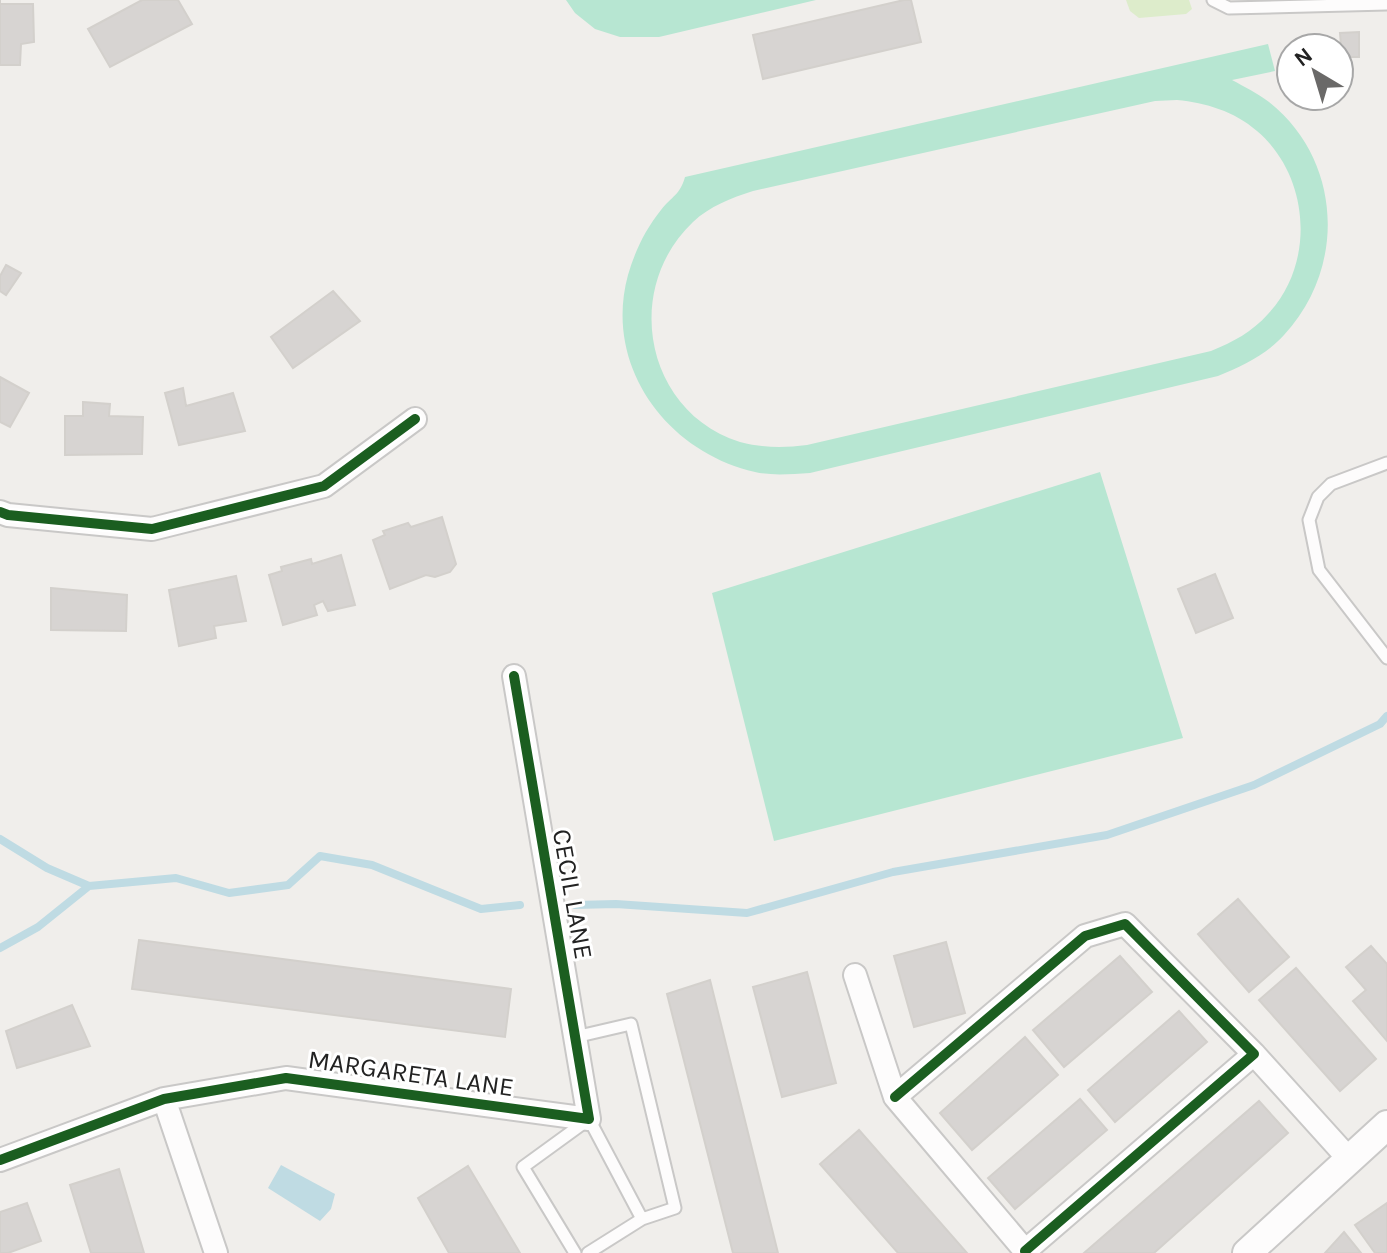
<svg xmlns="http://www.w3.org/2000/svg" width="1387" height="1253" font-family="Karla,sans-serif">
  <rect width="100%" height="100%" fill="#f0eeeb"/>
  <path fill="#ddeccb" d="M1126,0H1189L1192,9L1186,14L1139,18L1130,11Z"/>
  <path fill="#b7e6d2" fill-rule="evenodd" d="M566,0H816L659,37H620L595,29L575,13Z
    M1268,44L1275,71L1232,80C1245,87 1257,93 1269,102C1342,160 1347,267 1284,335C1266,355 1242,366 1218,376L810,473C791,474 773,476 755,472C667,452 603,366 628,275C635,251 645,230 661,210C672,196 680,195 685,177ZM1177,100C1206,103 1234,111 1257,131C1310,176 1316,263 1268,314C1252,332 1233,342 1211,351L807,445C784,448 763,448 740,442C645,412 622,289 693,222C710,206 731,198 753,191L1155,101Z
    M1100,472L1183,738L774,841L712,593Z"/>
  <path fill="#bfdbe3" d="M281,1165L335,1194L331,1209L320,1221L268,1188Z"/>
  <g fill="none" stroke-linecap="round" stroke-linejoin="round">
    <path stroke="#bfdbe3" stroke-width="8" d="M0,839L47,868L89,886L176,878L229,893L288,885L320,856L372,865L481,909L520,905
      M575,905L616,904L747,913L893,872L1107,835L1254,785L1380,724L1387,716
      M0,948L38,927L89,886"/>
  </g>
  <path fill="#d7d4d2" stroke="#d3d0cc" stroke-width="2" d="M0,0V4H33L34,42L21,44L20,65H0Z
    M142,0H178L192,24L110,67L88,29Z
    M904,0H911L921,42L763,79L753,35Z
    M1359,32V57H1342L1340,33Z
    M6,265L21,273L6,295L0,291V276Z
    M333,291L360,321L293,368L271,337Z
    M0,377L29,393L10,427L0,422Z
    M183,388L186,406L233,393L245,431L179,445L165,393Z
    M83,402L110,404L109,416L143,417L142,454L65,455V416H83Z
    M442,517L456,564L450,572L435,577L426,575L390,589L373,540L385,535L383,531L408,523L411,527Z
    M341,555L355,605L328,611L323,601L314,605L317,615L283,625L269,575L282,571L281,567L311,559L312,564Z
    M1215,574L1233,618L1196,633L1178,589Z
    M236,576L246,621L214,626L216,638L179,646L169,590Z
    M51,588L127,595L126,631L51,630Z
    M1238,899L1289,957L1249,992L1198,934Z
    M139,940L511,989L505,1037L132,989Z
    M946,942L965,1013L914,1027L894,956Z
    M1371,946L1387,964V1041L1353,1001L1366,990L1346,967Z
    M1120,956L1152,992L1064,1067L1033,1030Z
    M1296,968L1376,1059L1340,1091L1259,1000Z
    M807,972L836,1083L782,1097L753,987Z
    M710,980L778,1253H733L667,994Z
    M72,1005L90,1046L17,1068L6,1031Z
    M1179,1011L1207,1042L1115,1122L1088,1090Z
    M1025,1037L1058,1075L972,1150L940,1113Z
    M1080,1099L1107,1130L1015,1209L988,1178Z
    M1259,1101L1288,1133L1154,1253H1084Z
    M859,1130L967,1253H898L820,1164Z
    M468,1166L520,1253H449L418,1198Z
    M119,1169L144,1253H91L70,1185Z
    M27,1203L41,1241L8,1253H0V1212Z
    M1387,1203V1253H1375L1355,1225Z
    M1344,1232L1361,1253H1325Z"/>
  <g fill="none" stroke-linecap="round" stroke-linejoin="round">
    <defs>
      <path id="service" d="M1213,0L1229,8L1387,4
        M1387,463L1331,484L1318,497L1309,520L1319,570L1387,658
        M575,1037L631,1024L675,1208L642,1219L588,1253
        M575,1253L523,1167L589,1119L642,1219"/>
      <path id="minor" d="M0,512L8,515L152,529L324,486L415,419
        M855,975L895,1097L1027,1253
        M1254,1054L1349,1159
        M895,1097L1085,936L1125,924L1254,1054L1025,1251
        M164,1099L216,1253
        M0,1160L164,1099L286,1078L589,1119L514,676"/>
      <path id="tertiary" d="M1247,1253L1387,1125"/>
    </defs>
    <use href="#service" stroke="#c9c8c7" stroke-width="15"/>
    <use href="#minor" stroke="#c9c8c7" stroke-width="26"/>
    <use href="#tertiary" stroke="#c9c8c7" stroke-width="32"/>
    <use href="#service" stroke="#fdfcfc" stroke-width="11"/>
    <use href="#minor" stroke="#fdfcfc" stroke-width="22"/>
    <use href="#tertiary" stroke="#fdfcfc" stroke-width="28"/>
    <defs>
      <path id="cycleway" d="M0,512L8,515L152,529L324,486L415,419
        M895,1097L1085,936L1125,924L1254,1054L1025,1251
        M0,1160L164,1099L286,1078L589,1119L514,676"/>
    </defs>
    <use href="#cycleway" stroke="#fff" stroke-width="15"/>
    <use href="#cycleway" stroke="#1b5e20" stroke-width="10"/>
  </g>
  <g text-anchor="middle" stroke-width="6" stroke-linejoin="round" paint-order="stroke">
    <g font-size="26" fill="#222" stroke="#fff">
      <text transform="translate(573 894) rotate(80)" y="9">CECIL LANE</text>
      <text transform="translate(411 1073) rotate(8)" y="9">MARGARETA LANE</text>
    </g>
  </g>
  <g transform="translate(1315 72) rotate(322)"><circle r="38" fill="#ffffff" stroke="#a7a7a7" stroke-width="2"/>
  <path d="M0-6L14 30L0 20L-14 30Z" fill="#6a6968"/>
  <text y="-12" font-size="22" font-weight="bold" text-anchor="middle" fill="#222222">N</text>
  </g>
</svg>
